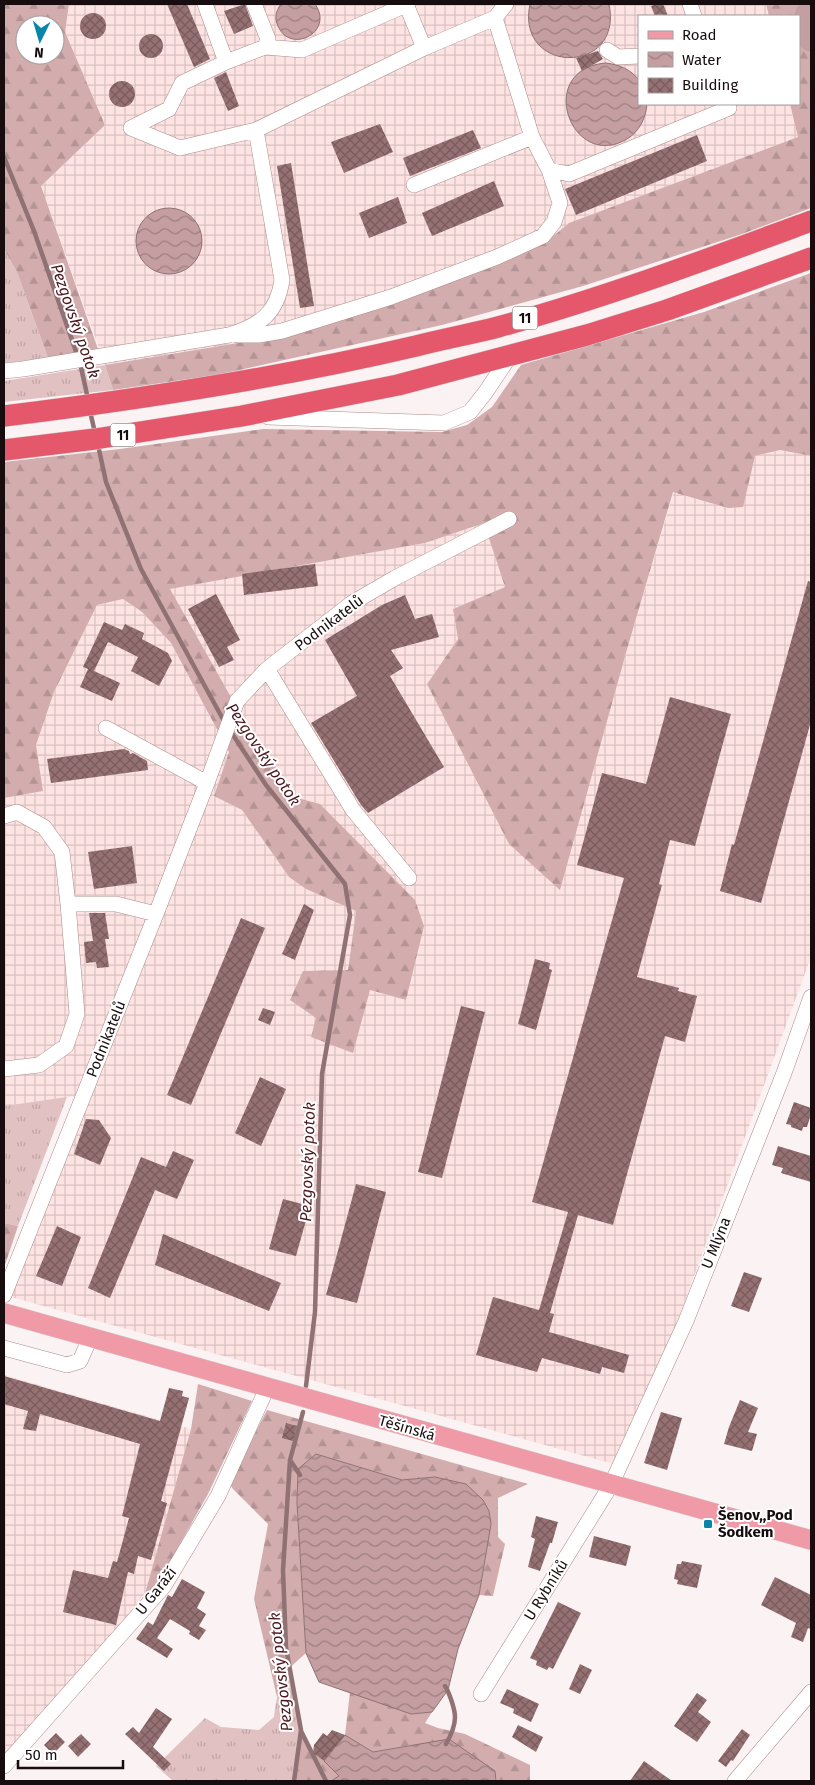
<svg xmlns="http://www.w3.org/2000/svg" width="815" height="1785" font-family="'Fira Sans',sans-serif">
  <defs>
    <pattern id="industrial-grid" width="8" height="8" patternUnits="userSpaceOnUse" patternTransform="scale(1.25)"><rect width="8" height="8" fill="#fee3e3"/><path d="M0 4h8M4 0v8" fill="none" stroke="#d9c2c2"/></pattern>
    <pattern id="grass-tufts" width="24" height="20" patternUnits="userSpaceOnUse" patternTransform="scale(1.25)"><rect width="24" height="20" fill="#e1c1c2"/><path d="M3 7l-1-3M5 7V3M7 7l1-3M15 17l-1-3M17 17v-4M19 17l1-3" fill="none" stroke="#c0a5a6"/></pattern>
    <pattern id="forest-firs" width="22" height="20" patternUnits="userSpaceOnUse" patternTransform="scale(1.25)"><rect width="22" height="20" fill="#d3acad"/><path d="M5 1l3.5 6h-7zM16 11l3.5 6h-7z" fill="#b49394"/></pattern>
    <pattern id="water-waves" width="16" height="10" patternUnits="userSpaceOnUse" patternTransform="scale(1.25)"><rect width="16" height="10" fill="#c49ea0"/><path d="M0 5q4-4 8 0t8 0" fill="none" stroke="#9e7f81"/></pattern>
    <pattern id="building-cross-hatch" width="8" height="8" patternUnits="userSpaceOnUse" patternTransform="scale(1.25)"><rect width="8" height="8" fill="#957173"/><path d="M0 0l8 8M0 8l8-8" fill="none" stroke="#795b5d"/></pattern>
  </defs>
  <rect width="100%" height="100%" fill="#faf2f3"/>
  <path fill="url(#industrial-grid)" d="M69,4H766L769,16H639V104H790L798,137L569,223L545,243L417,295L286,335L105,365L41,186L105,125L65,32Z
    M780,450L811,456V957L624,1467L4,1295L83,1095L4,1106V798L43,791L36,745L54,692L97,605L123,599L142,612L171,643L229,752L214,796L242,810L289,877L306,889L356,911L348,970L332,971L370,990L406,1000L320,804L298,798L254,738L169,589L425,543L484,522L505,587L453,609L458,639L427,684L560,889L626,653L674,491L728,508L755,456Z
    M4,1375L191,1429L144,1597L68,1700L4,1763Z"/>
  <path fill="url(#grass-tufts)" d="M4,249L17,272L48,358L4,363Z
    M105,365L113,390L4,402V381Z
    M67,1097L18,1226L4,1223V1106Z
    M290,1668L301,1730L293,1781H173L156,1766L205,1718L221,1727L259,1730L274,1717C276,1704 279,1675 290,1668Z"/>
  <path fill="url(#forest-firs)" fill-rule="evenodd" d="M4,4H69L65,32L105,125L41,186L98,349L48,358L17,272L4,249ZM25,25H55V55H25Z
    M766,4H811V208L742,234L583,286L442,325L217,375L113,390L105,365L286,335L417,295L545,243L569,223L798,137L790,104H799V16H769Z
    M811,273V456L780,450L755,456L743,507L728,508L673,492L626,653L560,890L509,844L427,684L458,639L453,609L505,587L484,523L425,543L170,589L254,738L298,798L320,804L415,900L424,926L406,1000L370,990L353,1053L311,1037L316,1018L290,1000L303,971L348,970L356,911L306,889L289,877L242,810L214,796L229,752L171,643L142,612L123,599L97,605L54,692L36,745L43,791L4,798V462L120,449L263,429L442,432L467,425L492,407L521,365L704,312Z
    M4,1223L18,1226L4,1268Z
    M198,1384L252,1401L208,1494L161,1578L144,1597L191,1429Z
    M267,1410L528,1484L498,1498V1537L505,1544L493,1596L479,1595L491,1524L489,1511L435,1477L402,1480L316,1454L298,1469L297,1503L306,1653L286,1671L277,1697L254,1599L268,1524L233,1489L229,1483Z
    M350,1692L411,1714L432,1712L425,1723L438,1728L465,1734L530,1765V1781H496L495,1771L412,1745L373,1752L345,1735Z
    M301,1730L313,1753L324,1761L339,1776L331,1781H292Z"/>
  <path fill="url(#water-waves)" stroke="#907274" d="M281,4H315C335,32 290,55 278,26C274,18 276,11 281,4Z
    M530,4H609C624,76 515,75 530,4Z
    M606,63C620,65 630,69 639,80V104H647C646,118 639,132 627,139C571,172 534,69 606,63Z
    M136 241a33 33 0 1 1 66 0a33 33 0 1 1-66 0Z
    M316,1454L402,1480L435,1477L466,1484L483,1500L489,1511L491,1524L479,1595L458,1649L448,1690L432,1712L411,1714L319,1682L306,1653L297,1503L298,1469Z
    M345,1735L373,1752L449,1739L495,1771L496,1781H331L339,1776L324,1761Z"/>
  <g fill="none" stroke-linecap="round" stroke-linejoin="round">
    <path stroke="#907274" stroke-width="4.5" d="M4,157L34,231L80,363L88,399
      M90,411L95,433
      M98,445L106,482L141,569L225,723
      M231,732L266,785L345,884L350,915L322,1074L315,1312L306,1386
      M290,1460L300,1475
      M445,1686C449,1692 455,1709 455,1717C455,1725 450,1737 446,1744
      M301,1731L326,1781
      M294,1781L301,1730L286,1648L283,1570L290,1460L303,1412"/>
    <path stroke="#c49ea0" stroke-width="25" d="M811,8L807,16L811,39"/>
  </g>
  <path fill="url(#building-cross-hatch)" d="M167,4H187L210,59L194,67Z
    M245,4L253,26L234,34L224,11Z
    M657,4H663L668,16H655L651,6Z
    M80 26a13 13 0 1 1 26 0a13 13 0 1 1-26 0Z
    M139 46a12 12 0 1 1 24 0a12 12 0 1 1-24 0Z
    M598,51L603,59L582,71L576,58Z
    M226,72L239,106L228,111L214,78Z
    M109 94a13 13 0 1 1 26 0a13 13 0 1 1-26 0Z
    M380,124L393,152L344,173L331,142Z
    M473,130L481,148L410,176L403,158Z
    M697,135L707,161L576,215L565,189Z
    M291,163L314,306L300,308L277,166Z
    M494,181L504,206L432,236L422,213Z
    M398,197L407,223L369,238L359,213Z
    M315,564L318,586L244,595L242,574Z
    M808,581L811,582V721L761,903L720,891L732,844L734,845Z
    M216,594L240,640L227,647L234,660L219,667L188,609Z
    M405,595L415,619L432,614L439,637L391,650L403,668L390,676L444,767L368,813L361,805L311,723L357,696L325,640L382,605Z
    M104,622L122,630L125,624L144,633L142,639L168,653L172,661L159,686L131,671L138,657L108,642L94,671L120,683L112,701L80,687L88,669L83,667Z
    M670,697L731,714L695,846L670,840L659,884L662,885L637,977L679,988L678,991L697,996L685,1042L665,1036L613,1225L578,1215L550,1313L554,1314L549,1332L629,1355L624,1373L602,1367L600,1374L542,1358L537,1372L476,1355L493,1297L539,1310L568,1212L532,1202L624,878L577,865L602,773L646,784Z
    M124,749L129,751L130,754L133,753L147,761L148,770L51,783L47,759Z
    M132,846L137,883L94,889L88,852Z
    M304,904L314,910L295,960L282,954Z
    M89,913H105L109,939H105L109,967L97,968L96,962L86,963L84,942L93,941Z
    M241,918L265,928L191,1105L167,1095Z
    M535,959L550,963L549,969L552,970L536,1030L518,1024Z
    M461,1006L485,1012L442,1178L418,1172Z
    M263,1008L275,1012L270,1025L258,1020Z
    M260,1077L286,1089L261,1146L235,1133Z
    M794,1102L811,1108V1114L807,1127H803L802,1131L791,1127V1125L786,1124Z
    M86,1119L99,1120L111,1138L100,1165L74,1154Z
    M778,1146L811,1156V1182L781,1173L783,1168L772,1165Z
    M173,1151L194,1160L177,1199L155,1190L110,1298L88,1288L141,1157L166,1167Z
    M356,1184L386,1192L357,1303L326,1295Z
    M283,1199L310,1206L296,1256L269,1249Z
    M57,1226L81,1237L62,1286L36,1276Z
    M163,1234L281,1283L269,1311L155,1265Z
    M744,1272L762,1278L749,1312L731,1306Z
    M4,1376L160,1421L169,1388L183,1391L182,1396L189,1398L161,1501L167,1503L151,1560L138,1556L134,1574L128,1572L116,1625L63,1612L73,1570L108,1578L113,1561L117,1562L129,1518L122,1516L140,1444L40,1414L36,1431L23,1429L28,1411L4,1404Z
    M740,1400L758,1408L748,1432L757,1434L752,1451L724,1444L729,1427Z
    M661,1412L682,1418L667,1470L644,1463Z
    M286,1423L297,1426L293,1441L282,1438Z
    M536,1516L558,1522L552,1543H550L540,1571L528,1567L535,1539L531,1537Z
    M594,1536L631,1546L626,1566L589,1557Z
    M682,1561L702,1565L697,1588L677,1584L678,1580L674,1579L677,1564H681Z
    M775,1577L811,1595V1629L808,1628L803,1642L791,1637L796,1623L761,1605Z
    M182,1579L205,1592L197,1608L206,1614L199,1626L206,1630L199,1640L189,1634L190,1631L170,1619L157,1638L173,1649L167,1658L136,1639L148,1622L153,1625L168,1595L172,1597Z
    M558,1602L581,1613L553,1669L549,1667L547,1670L536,1665L537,1661L530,1658Z
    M580,1664L592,1670L580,1694L569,1689Z
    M507,1689L539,1704L531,1722L513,1713L514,1709L500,1703Z
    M697,1693L707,1700L698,1712L711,1722L697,1742L674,1726Z
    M156,1708L172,1719L153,1747L171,1764L164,1771L125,1734L133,1727L139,1733Z
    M518,1725L543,1737L536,1752L512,1737Z
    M742,1729L750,1735L733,1761L731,1760L726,1767L718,1761Z
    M332,1730L345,1735L324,1761L313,1753L314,1745L323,1733L327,1736Z
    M56,1733L65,1742L53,1754L44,1745Z
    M81,1734L91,1744L78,1757L68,1746Z
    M644,1761L672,1781H630Z"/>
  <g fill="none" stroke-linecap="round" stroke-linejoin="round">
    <defs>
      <path id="minor" d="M205,4L226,62L265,47
        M254,4L268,39L265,47L302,50L406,5
        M406,4L424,48
        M690,4L694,16
        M495,18L532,137L549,170L569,174L729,108L727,104
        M607,50L618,57L639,56
        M226,62L182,83L169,109L131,128L180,148L256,130
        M414,185L532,137
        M238,335H259L282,331L391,297L497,257L543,236L554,222L560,203L549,170
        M4,371L23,369L229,335C260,325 277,314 282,280L256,130L424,48L495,18L506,4
        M268,417L444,423L470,412L485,393L510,356
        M267,669L353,810L409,878
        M207,783L237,701L267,669L352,603L395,578L509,519
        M4,816L17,812L44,827L62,852L68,904
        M4,1069L39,1065L66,1046L77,1014L68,904H116L156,914
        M4,1295L156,914L207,783L106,728
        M4,1348L67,1365L80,1361L90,1338
        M481,1694L611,1485L686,1321L784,1073L811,997
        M4,1766L164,1586L218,1496L267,1388
        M735,1781L811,1692"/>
      <path id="major" d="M4,1313L811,1540"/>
      <path id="highway" d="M4,416C143,399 280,378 416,346C443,339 471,334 498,327C604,298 708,259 811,221
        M4,450L95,439L242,416L398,385L587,335L667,310L811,258"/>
    </defs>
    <use href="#minor" stroke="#ad8c8d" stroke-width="16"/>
    <use href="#major" stroke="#d1cfcf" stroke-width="20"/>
    <use href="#highway" stroke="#d1cfcf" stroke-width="22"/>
    <use href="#minor" stroke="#fff" stroke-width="15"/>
    <use href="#major" stroke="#ef9aa6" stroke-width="19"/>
    <use href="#highway" stroke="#e5576a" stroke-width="21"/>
  </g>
  <rect fill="#0985a9" stroke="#fff" stroke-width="2" x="703" y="1519" width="10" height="10" rx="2.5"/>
  <g text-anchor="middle" stroke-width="4" stroke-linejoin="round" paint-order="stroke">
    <g fill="#fff" stroke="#5d5656" stroke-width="1">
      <rect x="512.5" y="306.5" width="25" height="23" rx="4"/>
      <rect x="110.5" y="423.5" width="25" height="23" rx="4"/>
    </g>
    <g font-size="14" font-weight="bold" fill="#180d0e">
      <text x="525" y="323">11</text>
      <text x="123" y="440">11</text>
    </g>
    <g font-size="15" fill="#180d0e" stroke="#fff">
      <text transform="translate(329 623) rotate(-37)" y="5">Podnikatelů</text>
      <text transform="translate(106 1039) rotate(-68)" y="5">Podnikatelů</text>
      <text transform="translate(716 1243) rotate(-68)" y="5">U Mlýna</text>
      <text transform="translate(407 1428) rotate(16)" y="5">Těšínská</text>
      <text transform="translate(546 1590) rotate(-58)" y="5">U Rybníků</text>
      <text transform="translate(156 1591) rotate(-52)" y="5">U Garáží</text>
    </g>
    <g font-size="15" font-weight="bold" fill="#180d0e" stroke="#fff" text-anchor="start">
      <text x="718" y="1520">Šenov,,Pod<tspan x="718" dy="17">Šodkem</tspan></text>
    </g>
    <g font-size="16" font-style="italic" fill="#4c1a20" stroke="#fff">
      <text transform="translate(76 321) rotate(71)" y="6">Pezgovský potok</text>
      <text transform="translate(264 754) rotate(56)" y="6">Pezgovský potok</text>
      <text transform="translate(307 1162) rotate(-88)" y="6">Pezgovský potok</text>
      <text transform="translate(280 1672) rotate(-96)" y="6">Pezgovský potok</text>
    </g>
  </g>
  <rect width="815" height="1785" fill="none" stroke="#180d0e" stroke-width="10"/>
  <rect x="638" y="15" width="162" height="90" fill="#ffffff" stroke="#a39e9f"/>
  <rect x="648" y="31" width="25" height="8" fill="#ef9aa6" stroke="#a39e9f"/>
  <text x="682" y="40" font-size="15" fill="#180d0e">Road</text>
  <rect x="648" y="52" width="25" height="15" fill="url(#water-waves)" stroke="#a39e9f"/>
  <text x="682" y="65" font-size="15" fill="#180d0e">Water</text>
  <rect x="648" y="78" width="25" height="15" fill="url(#building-cross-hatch)" stroke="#a39e9f"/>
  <text x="682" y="90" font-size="15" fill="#180d0e">Building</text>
  <g transform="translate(40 40) rotate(185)"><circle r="24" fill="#ffffff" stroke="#a39e9f"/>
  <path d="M0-4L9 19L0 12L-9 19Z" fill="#0985a9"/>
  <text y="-8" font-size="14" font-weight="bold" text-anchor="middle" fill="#180d0e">N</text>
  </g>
  <path d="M18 1760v8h105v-8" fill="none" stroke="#180d0e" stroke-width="2.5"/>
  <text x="25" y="1760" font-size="15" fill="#180d0e" stroke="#ffffff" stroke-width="4" paint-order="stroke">50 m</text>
</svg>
